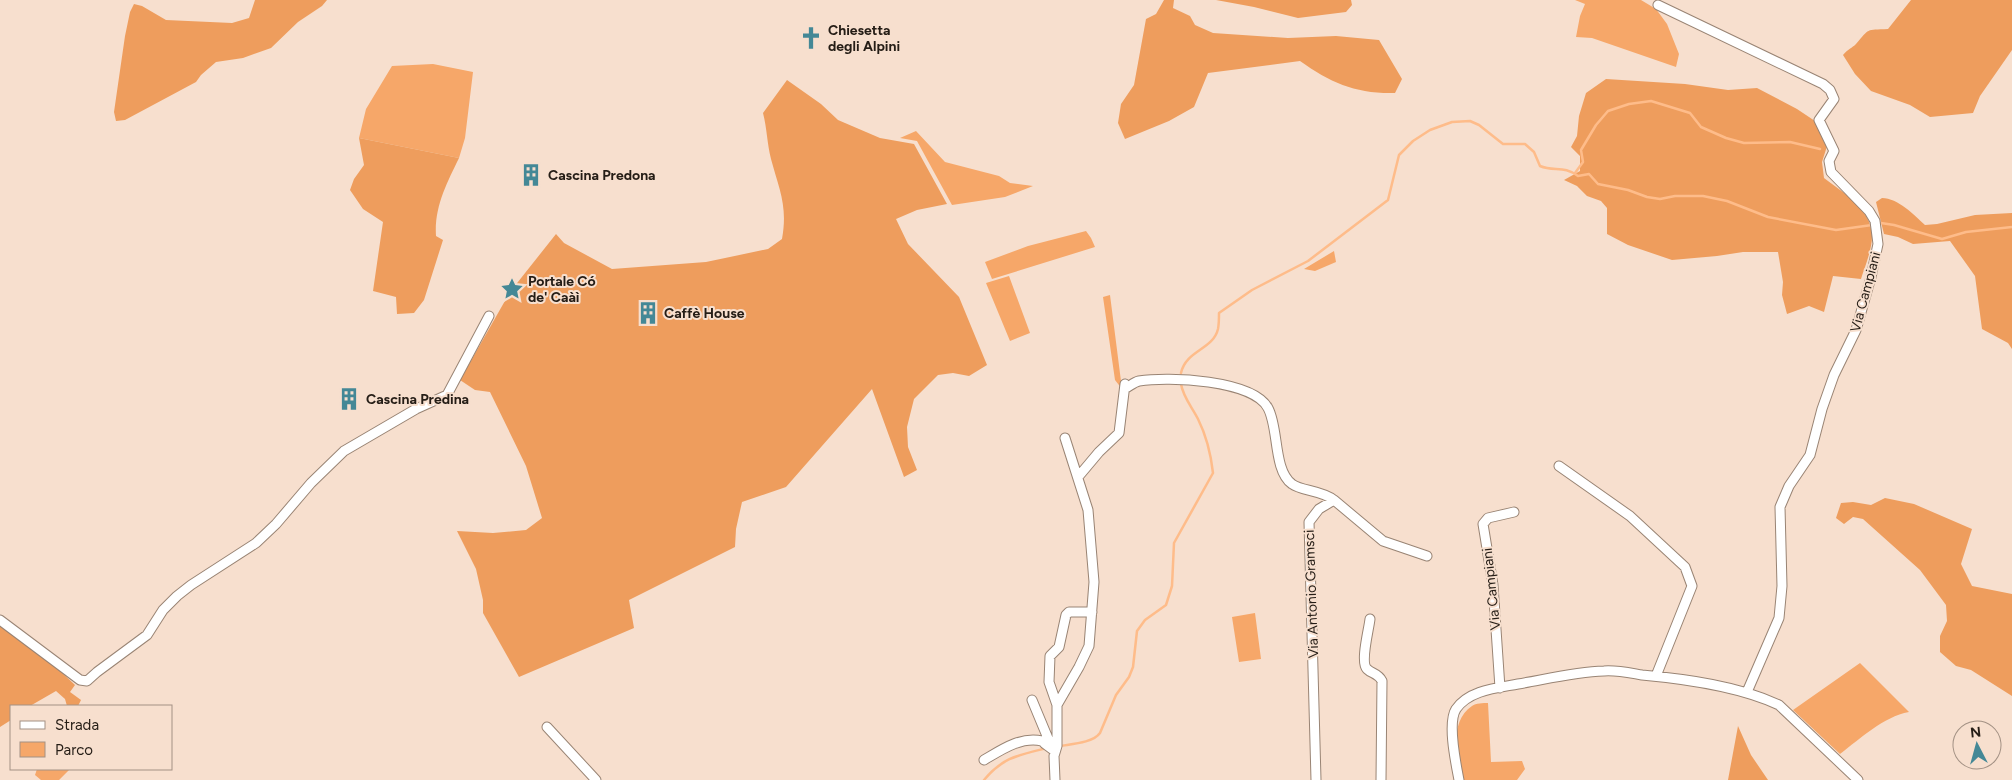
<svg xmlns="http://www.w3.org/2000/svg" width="2012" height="780" font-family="Figtree,sans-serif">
  <rect width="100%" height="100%" fill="#f7dfce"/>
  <path fill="#f6a769" d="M1575,0H1641L1656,9L1667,24L1679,54L1676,67L1592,38L1576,37L1580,16L1585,4Z
    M433,64L473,72L465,138L459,158L359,138L366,109L392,66Z
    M916,131L945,162L999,176L1010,183L1033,186L1005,197L952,205L917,141L900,138Z
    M1086,231L1091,238L1095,247L992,279L985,262L1028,246Z
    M1334,251L1336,262L1315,271L1304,269Z
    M1009,276L1030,333L1010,341L986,283Z
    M1110,295L1122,389L1115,380L1103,297Z
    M1255,613L1261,659L1239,662L1232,617Z
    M1860,663L1909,712C1883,717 1861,738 1840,754L1793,710Z
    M1488,703L1491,762L1522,761L1525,769L1517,780H1462C1456,758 1449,721 1472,706C1476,703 1483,703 1488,703Z
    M37,769H70L59,780H41L35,775Z"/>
  <path fill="#ee9d5d" d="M255,0H327L322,6L298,22L271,48L243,58L216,62L201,75L196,82L125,120L116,121L114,112L125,36L130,12L134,4L142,6L166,20L232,23L249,18Z
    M1164,0H1174L1173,8L1190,16L1195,25L1213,33L1288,38L1336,36L1379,40L1402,79L1395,93C1356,94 1331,83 1300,61L1208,73L1194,107L1169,121L1125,139L1118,123L1121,104L1134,85L1146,19L1156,14Z
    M1216,0H1351L1352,5L1346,12L1298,18L1254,7Z
    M1911,0H2012V50L1980,96L1973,113L1930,117L1910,105L1871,91L1855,74L1843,55C1848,49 1852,48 1856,44C1870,28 1865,30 1888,29Z
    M1606,79L1685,84L1728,90L1757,88L1797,109L1815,121L1828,143L1822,162L1824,178C1845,194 1871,208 1872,236C1872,250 1865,266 1861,279L1833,276L1824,312L1809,306L1787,314L1782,295L1783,282L1778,252H1743L1717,256L1672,260L1628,245L1607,234V208L1601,201L1587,196L1577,186L1564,180L1580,171V156L1571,147L1577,136L1579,116L1586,93Z
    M787,80L821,104L838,120L880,138L914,144L947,204L917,210L896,219L908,244L959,297L987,365L969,376L953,373L938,375L914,399L907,427L908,447L917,470L904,477L872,389L786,487L742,502L736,529L735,547L629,600L634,628L519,677L483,613V600L476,569L457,531L493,533L526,530L542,518L526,466L490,392L475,390L460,380L510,292L556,234L564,243L612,269L706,262L768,249L782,239C788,206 779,189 771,159C767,144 767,128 763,113Z
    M359,138L459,158C447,183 434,207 436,236L443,240L424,300L414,313L397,314L396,297L373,291L383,222L363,209L350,190L354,179L364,165Z
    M1882,198C1898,198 1914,215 1925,225L1937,224L1975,215L2012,213V349L2008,343L1982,329L1975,276L1950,241L1913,244L1898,237L1884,234L1876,202Z
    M1885,498L1914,504L1972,529L1961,564L1972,586L2012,594V696L1971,670L1956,666L1940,652V636L1947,621L1946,605L1920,570L1863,519L1853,517L1844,524L1836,518L1841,503L1853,502L1871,505Z
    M0,625L57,668L75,685L70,692L81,700L78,706H67L65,699L56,691L30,706H11V720L0,727Z
    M1738,726L1751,755L1768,780H1728Z"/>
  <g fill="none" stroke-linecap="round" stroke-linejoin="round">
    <path stroke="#febc8a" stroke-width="2.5" d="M1575,173L1583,162L1581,150L1596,125L1608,111L1629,104L1651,101L1690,113L1701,127L1726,138L1744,143L1790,142L1820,149
      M1881,223L1894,225L1942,239L1966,232L2012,227
      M1181,373C1186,350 1213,350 1218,329C1219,324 1219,318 1219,313L1252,290L1308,261L1388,200L1399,155L1413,141L1430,130L1452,122L1470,121L1479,125L1503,144H1525L1534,152L1540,166C1554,172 1564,165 1578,176L1589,174L1598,184L1628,190L1647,197L1660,199L1675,196H1703L1727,201L1768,217L1836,230L1872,225
      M1060,746C1071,744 1093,743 1100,733L1116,695L1129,677L1133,667L1137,631L1145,620L1166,605L1172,586L1174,543L1213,473C1211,455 1206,435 1198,419C1192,407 1183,397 1181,384
      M984,780C1003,757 1019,755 1047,748"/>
    <defs>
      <path id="minor" d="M1658,5L1823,84L1830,90L1834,99L1819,120L1834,151L1829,161L1831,172L1869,211L1875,221L1878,244L1871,277L1856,330L1834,375L1822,409L1810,455L1789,486L1780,507L1782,586L1779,618L1747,692
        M1126,388C1130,386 1134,382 1139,381C1168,376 1253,380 1268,408C1279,428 1273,470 1292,484C1301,491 1321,490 1334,500
        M1559,466L1630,516L1685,567L1692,586L1656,676
        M1078,477L1099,452L1119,433L1125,384
        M1370,619C1369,629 1360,662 1367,669C1372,674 1378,673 1382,681L1381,780
        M0,620L80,680L87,681L97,672L147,635L163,610L177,596L191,585L256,543L276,524L311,483L344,451L416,409L447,395L489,316
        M1500,688L1493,585L1483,524L1488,518L1514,512
        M1032,700L1052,748
        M1057,705L1049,682L1050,656L1059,647L1066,615L1069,612H1092
        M547,727L596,780
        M984,760C1001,750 1021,736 1042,741C1046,746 1051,747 1055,752
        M1055,780L1054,756L1057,746V705L1079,667L1089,646L1094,582L1088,510L1065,438
        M1316,780L1309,522L1319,509L1334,500L1383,541L1427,556
        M1459,780C1456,764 1447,723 1456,709C1469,690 1497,688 1518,684C1547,679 1575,672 1604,671C1617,670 1630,673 1642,675C1686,679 1739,686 1779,705L1858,780"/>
    </defs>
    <use href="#minor" stroke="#998474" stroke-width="11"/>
    <use href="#minor" stroke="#fff" stroke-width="9"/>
  </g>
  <defs>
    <symbol id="church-bare" viewBox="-9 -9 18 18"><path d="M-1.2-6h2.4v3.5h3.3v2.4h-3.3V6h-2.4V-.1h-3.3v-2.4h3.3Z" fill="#448896" stroke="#f7dfce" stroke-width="2.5" paint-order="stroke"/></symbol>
    <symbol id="building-bare" viewBox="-9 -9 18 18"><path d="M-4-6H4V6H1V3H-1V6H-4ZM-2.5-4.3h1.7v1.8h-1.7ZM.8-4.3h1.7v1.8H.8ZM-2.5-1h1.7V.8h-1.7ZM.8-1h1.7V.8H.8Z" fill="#448896" stroke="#f7dfce" stroke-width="2.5" paint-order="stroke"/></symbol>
    <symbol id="sight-bare" viewBox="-9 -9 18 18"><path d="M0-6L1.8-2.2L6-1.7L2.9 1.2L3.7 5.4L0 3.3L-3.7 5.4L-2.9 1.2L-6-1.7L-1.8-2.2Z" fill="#448896" stroke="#f7dfce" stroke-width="2.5" paint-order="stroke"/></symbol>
  </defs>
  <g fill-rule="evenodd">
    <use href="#church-bare" x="795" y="22" width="32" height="32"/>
    <use href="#building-bare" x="515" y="159" width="32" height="32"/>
    <use href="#sight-bare" x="496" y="273" width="32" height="32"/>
    <use href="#building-bare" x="632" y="297" width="32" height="32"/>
    <use href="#building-bare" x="333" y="383" width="32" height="32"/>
  </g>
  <g text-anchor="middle" stroke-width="4" stroke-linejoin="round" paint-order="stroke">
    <g font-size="14" font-weight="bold" fill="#251d16" stroke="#f7dfce" text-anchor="start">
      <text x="828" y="35">Chiesetta<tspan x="828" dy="16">degli Alpini</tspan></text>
      <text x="548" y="180">Cascina Predona</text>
      <text x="528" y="286">Portale Có<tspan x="528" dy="16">de' Caàì</tspan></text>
      <text x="664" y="318">Caffè House</text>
      <text x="366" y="404">Cascina Predina</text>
    </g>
    <g font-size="14" fill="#251d16" stroke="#f7dfce">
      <text transform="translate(1865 292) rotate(-75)" y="5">Via Campiani</text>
      <text transform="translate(1491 589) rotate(-96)" y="5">Via Campiani</text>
      <text transform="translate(1311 594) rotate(-92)" y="5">Via Antonio Gramsci</text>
    </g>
  </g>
  <rect x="10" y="705" width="162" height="65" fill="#f7dfce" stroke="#a39184"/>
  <rect x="20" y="721" width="25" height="8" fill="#ffffff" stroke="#a39184"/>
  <text x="55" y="730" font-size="15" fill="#251d16">Strada</text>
  <rect x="20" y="742" width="25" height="15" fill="#f6a769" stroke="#a39184"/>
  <text x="55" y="755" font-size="15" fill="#251d16">Parco</text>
  <g transform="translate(1977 745) rotate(354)"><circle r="24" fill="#f7dfce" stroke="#a39184"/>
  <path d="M0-4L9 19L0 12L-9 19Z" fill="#448896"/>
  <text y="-8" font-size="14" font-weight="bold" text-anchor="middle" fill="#251d16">N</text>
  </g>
</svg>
